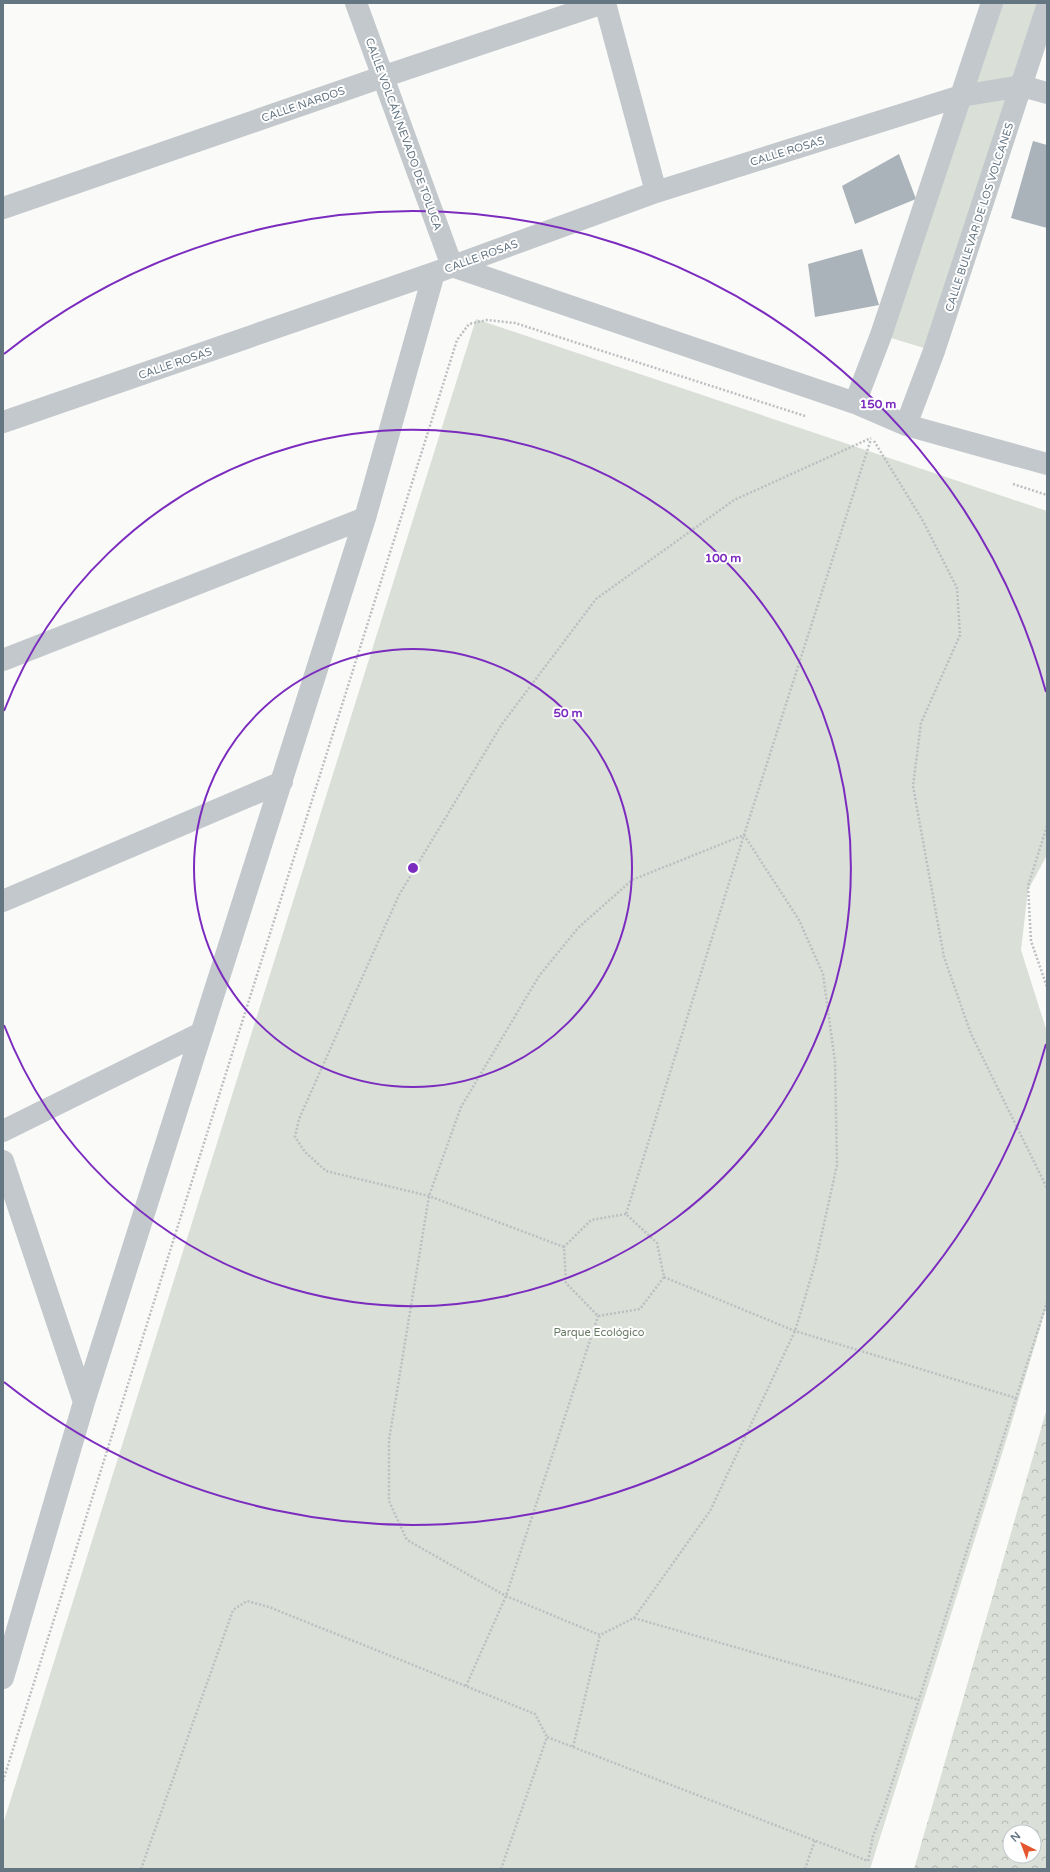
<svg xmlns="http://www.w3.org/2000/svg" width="1050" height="1872" font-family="'Varela Round',sans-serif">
  <defs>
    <pattern id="forest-crowns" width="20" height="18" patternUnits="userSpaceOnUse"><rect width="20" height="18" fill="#dadfd7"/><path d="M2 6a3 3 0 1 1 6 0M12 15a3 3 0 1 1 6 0" fill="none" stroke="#b4b9b4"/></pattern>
  </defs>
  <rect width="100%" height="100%" fill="#fafaf8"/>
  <path fill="#dadfd7" d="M992,3H1047L934,351L881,335Z
    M476,319L1047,511V855L1028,890L1021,950L1047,1032V1305L1006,1441L870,1869H3V1824Z"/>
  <path fill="url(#forest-crowns)" fill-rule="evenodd" d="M1047,1408V1869H914ZM1010,1832H1034V1856H1010Z"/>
  <path fill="#aab3b9" d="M1033,141L1047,145V228L1011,218Z
    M899,154L916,199L855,224L842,186Z
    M862,249L879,305L815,317L808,264Z"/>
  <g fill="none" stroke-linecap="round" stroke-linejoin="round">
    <path stroke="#bbbfc2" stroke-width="2.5" stroke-dasharray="2 2" stroke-linecap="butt" d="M874,441L923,521L957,588L960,635L921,723L913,786L944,957L971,1034L1047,1188
      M1013,484L1047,495
      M1047,826L1028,886L1031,941L1047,987
      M744,835L799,920L823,974L835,1062L837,1165L815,1264L795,1331L710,1511L634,1618L600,1635L506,1596L407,1540L389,1501V1440L429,1196L461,1107L539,976L578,928L632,880Z
      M626,1214L591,1220L564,1247L566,1283L598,1316L640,1309L664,1277L657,1243L626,1214L744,835L871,439
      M564,1247L429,1196L326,1171L305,1152L295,1137L299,1119L399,895L502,724L596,599L734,500L871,438
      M664,1277L795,1331L1016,1398L1047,1302
      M634,1618L919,1700
      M466,1686L506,1596L598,1316
      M573,1747L600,1635
      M3,1781L457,340L469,324L487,320L515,323L805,416
      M141,1869L233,1610L247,1601L269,1607L535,1714L547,1737
      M501,1869L547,1737L868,1861L873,1836L883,1811L1016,1398
      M805,1869L815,1840"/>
    <path stroke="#c3c8cc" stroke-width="22" d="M356,3L452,266L855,403L906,425L1047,464
      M605,3L656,192
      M3,208L382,77L603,3
      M855,403L881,335L992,3
      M3,422L434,273L656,192L961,96L1022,86L1047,93
      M906,425L934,351L1047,7
      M3,660L365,518
      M3,901L282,782
      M3,1131L201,1033
      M3,1161L84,1402
      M3,1678L84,1402L365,518L434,273"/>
  </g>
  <g fill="none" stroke="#7b2cbf" stroke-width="2">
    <circle cx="413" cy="868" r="219"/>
    <path d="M4 711A438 438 0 1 1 4 1025"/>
    <path d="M1046 1044A657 657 0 0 1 4 1382M4 354A657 657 0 0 1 1046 692"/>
  </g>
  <g text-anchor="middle" stroke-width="4" stroke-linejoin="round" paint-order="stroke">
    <g font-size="11" fill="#657683" stroke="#fff">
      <text transform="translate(303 104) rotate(-19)" y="4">CALLE NARDOS</text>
      <text transform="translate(404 134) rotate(70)" y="4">CALLE VOLCÁN NEVADO DE TOLUCA</text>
      <text transform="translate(787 151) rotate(-17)" y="4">CALLE ROSAS</text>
      <text transform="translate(979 217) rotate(-72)" y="4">CALLE BULEVAR DE LOS VOLCANES</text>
      <text transform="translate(481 256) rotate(-20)" y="4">CALLE ROSAS</text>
      <text transform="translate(175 363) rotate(-19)" y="4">CALLE ROSAS</text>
    </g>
    <g font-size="11" fill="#687a64" stroke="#fff">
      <text x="599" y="1336">Parque Ecológico</text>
    </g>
  </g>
  <circle cx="413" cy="868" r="6" fill="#7b2cbf" stroke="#fff" stroke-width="2"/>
  <g font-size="12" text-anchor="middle" font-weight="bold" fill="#7b2cbf" stroke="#fff" stroke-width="4" stroke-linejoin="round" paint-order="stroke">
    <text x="878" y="408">150 m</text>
    <text x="723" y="562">100 m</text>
    <text x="568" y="717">50 m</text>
  </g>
  <rect width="1050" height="1872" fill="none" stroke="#657683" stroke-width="8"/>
  <g transform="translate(1022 1844) rotate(318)"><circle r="19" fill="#ffffff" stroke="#c1c8cd"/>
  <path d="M0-3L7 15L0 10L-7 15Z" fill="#e4572e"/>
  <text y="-6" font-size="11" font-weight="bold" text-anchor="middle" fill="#657683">N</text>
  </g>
</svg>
